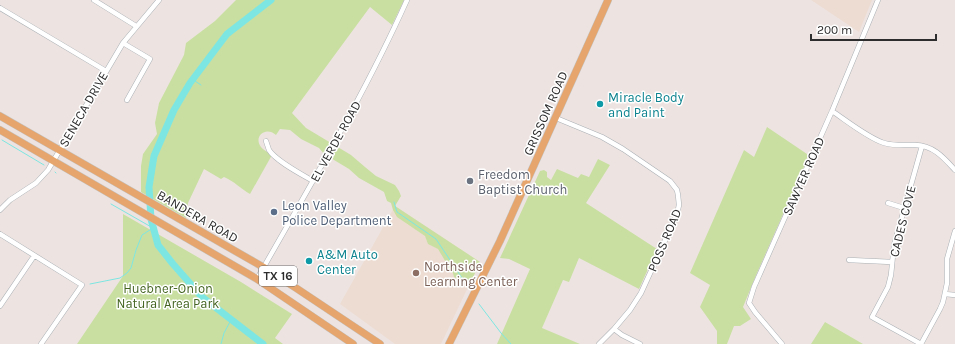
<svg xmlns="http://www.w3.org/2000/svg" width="955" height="344" font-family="Karla,sans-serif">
  <rect width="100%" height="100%" fill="#ede4e1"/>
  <path fill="#eddcd2" d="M811,0H872L859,32Z
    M395,206L480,262L441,344H395L340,304Z"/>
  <path fill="#c9dfa2" d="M236,0H404L392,25L370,7L292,113L306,128L351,155L365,167L376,176L395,185L399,191L401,196L395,206L480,262L470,284L454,277L453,273L445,268L447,264L438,249L428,244L425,236L397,217L393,210L391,203L387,201L384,192L359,178L349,169L324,154L319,148L301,139L290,130L280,129L276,135C266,126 253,136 261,147C263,150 268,152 272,155L250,194C241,189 234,181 224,177L221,179L204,169L188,203L186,218L141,192V166L143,154L157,134L155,123L159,103L184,55L186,43L215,21Z
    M767,127L807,154V160L757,273L743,307L751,319L740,326H734L727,344H717V331L700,307L710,285L690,273L744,150L754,157Z
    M598,159L610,165L586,203L657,249L639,289L579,258L569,282L563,280L542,328L580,344H497L530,269L509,259L500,258L540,171L544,170L547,172V177L551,180L557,169L578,178L581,174L589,177Z
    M123,214L241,282L292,314L275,338L283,344H77L123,276Z
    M825,322L863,344H811Z"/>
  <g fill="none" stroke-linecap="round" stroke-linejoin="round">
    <path stroke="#7de6e2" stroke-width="1" d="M192,79L201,85
      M2,140L44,165
      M55,172L56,173
      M394,202L397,212L436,239L462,278
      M90,284L120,278L127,273L131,268L136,250L142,235L153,228L111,204
      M479,304L501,333L511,344
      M221,344L224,333L231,320"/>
    <path stroke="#7de6e2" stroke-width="7" d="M263,344L202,297L173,264L158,245L151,219L149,187L154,156L174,110L190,83L227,34L271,0"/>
    <defs>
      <path id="street" d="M94,0L136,26
        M0,8L106,71
        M123,43L150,59L127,100
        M832,111C847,121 868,138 884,143C894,146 904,145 915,145C933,145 944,158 955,170
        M556,118L602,137L623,149L670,181L677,190L678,195L679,205L677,214L641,293L630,310L614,329L599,344
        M266,141C267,144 268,147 269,150C276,161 301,174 313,181
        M922,146L894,245L891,275L888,287L872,317L921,344L940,309L943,302L947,283V259L955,231
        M888,203L904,208
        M0,210L10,200L36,183L48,170L123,43L159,0
        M0,234L82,285L41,344
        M849,260L892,262
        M257,279C309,187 364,96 407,0
        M945,294L955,295
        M0,306L34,256
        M614,329L622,335L640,344
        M782,344L755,312L749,303L754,287L832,111L878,0"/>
      <path id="primary" d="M0,116L263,267L296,288L380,344
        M0,130L257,279L353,344
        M449,344L500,241L608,0"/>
    </defs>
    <use href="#street" stroke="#aaafb4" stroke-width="5.5"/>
    <use href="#primary" stroke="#c4c4c4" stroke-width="8"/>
    <use href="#street" stroke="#fff" stroke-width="4.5"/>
    <use href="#primary" stroke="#e6a56c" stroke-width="7"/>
  </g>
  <g fill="#0f9aa8" stroke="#fff" stroke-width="1.5">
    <circle cx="600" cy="104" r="4"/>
    <circle cx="309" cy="261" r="4"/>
  </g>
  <circle fill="#6b7280" stroke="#fff" stroke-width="1.5" cx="470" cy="181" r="4"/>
  <circle fill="#5c6f8a" stroke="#fff" stroke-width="1.5" cx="274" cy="212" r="4"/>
  <circle fill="#8d6e63" stroke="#fff" stroke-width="1.5" cx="416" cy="273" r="4"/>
  <g text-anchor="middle" stroke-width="3" stroke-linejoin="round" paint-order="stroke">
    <rect fill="#fff" stroke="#6c6c6c" stroke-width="1" x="259" y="266" width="38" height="20" rx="3"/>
    <g font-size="12" font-weight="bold" fill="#2d2d2d">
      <text x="278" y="280">TX 16</text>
    </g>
    <g font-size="13" fill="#0d838f" stroke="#fff" text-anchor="start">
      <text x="608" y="102">Miracle Body<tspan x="608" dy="15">and Paint</tspan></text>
      <text x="317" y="259">A&amp;M Auto<tspan x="317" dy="15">Center</tspan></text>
    </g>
    <g font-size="13" fill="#2d2d2d" stroke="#fff">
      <text transform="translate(83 109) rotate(-60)" y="5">SENECA DRIVE</text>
      <text transform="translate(545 113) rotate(-66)" y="5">GRISSOM ROAD</text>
      <text transform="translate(335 141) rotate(-61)" y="5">EL VERDE ROAD</text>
      <text transform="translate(803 176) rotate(-66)" y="5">SAWYER ROAD</text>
      <text transform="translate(198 216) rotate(30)" y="5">BANDERA ROAD</text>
      <text transform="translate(902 221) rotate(-76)" y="5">CADES COVE</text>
      <text transform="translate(664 240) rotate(-67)" y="5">POSS ROAD</text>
    </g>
    <g font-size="13" fill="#5b616d" stroke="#fff" text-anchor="start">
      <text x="478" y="179">Freedom<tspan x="478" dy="15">Baptist Church</tspan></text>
    </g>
    <g font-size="13" fill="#4e5e75" stroke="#fff" text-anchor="start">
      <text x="282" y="210">Leon Valley<tspan x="282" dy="15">Police Department</tspan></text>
    </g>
    <g font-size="13" fill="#785e54" stroke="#fff" text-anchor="start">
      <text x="424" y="271">Northside<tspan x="424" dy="15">Learning Center</tspan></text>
    </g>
    <g font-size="13" fill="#446521" stroke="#fff">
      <text x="168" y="293">Huebner-Onion<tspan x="168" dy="15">Natural Area Park</tspan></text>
    </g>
  </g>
  <path d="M811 34v6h125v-6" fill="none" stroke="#2d2d2d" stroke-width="2"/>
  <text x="817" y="34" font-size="12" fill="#2d2d2d" stroke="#ffffff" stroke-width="3" paint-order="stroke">200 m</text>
</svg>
